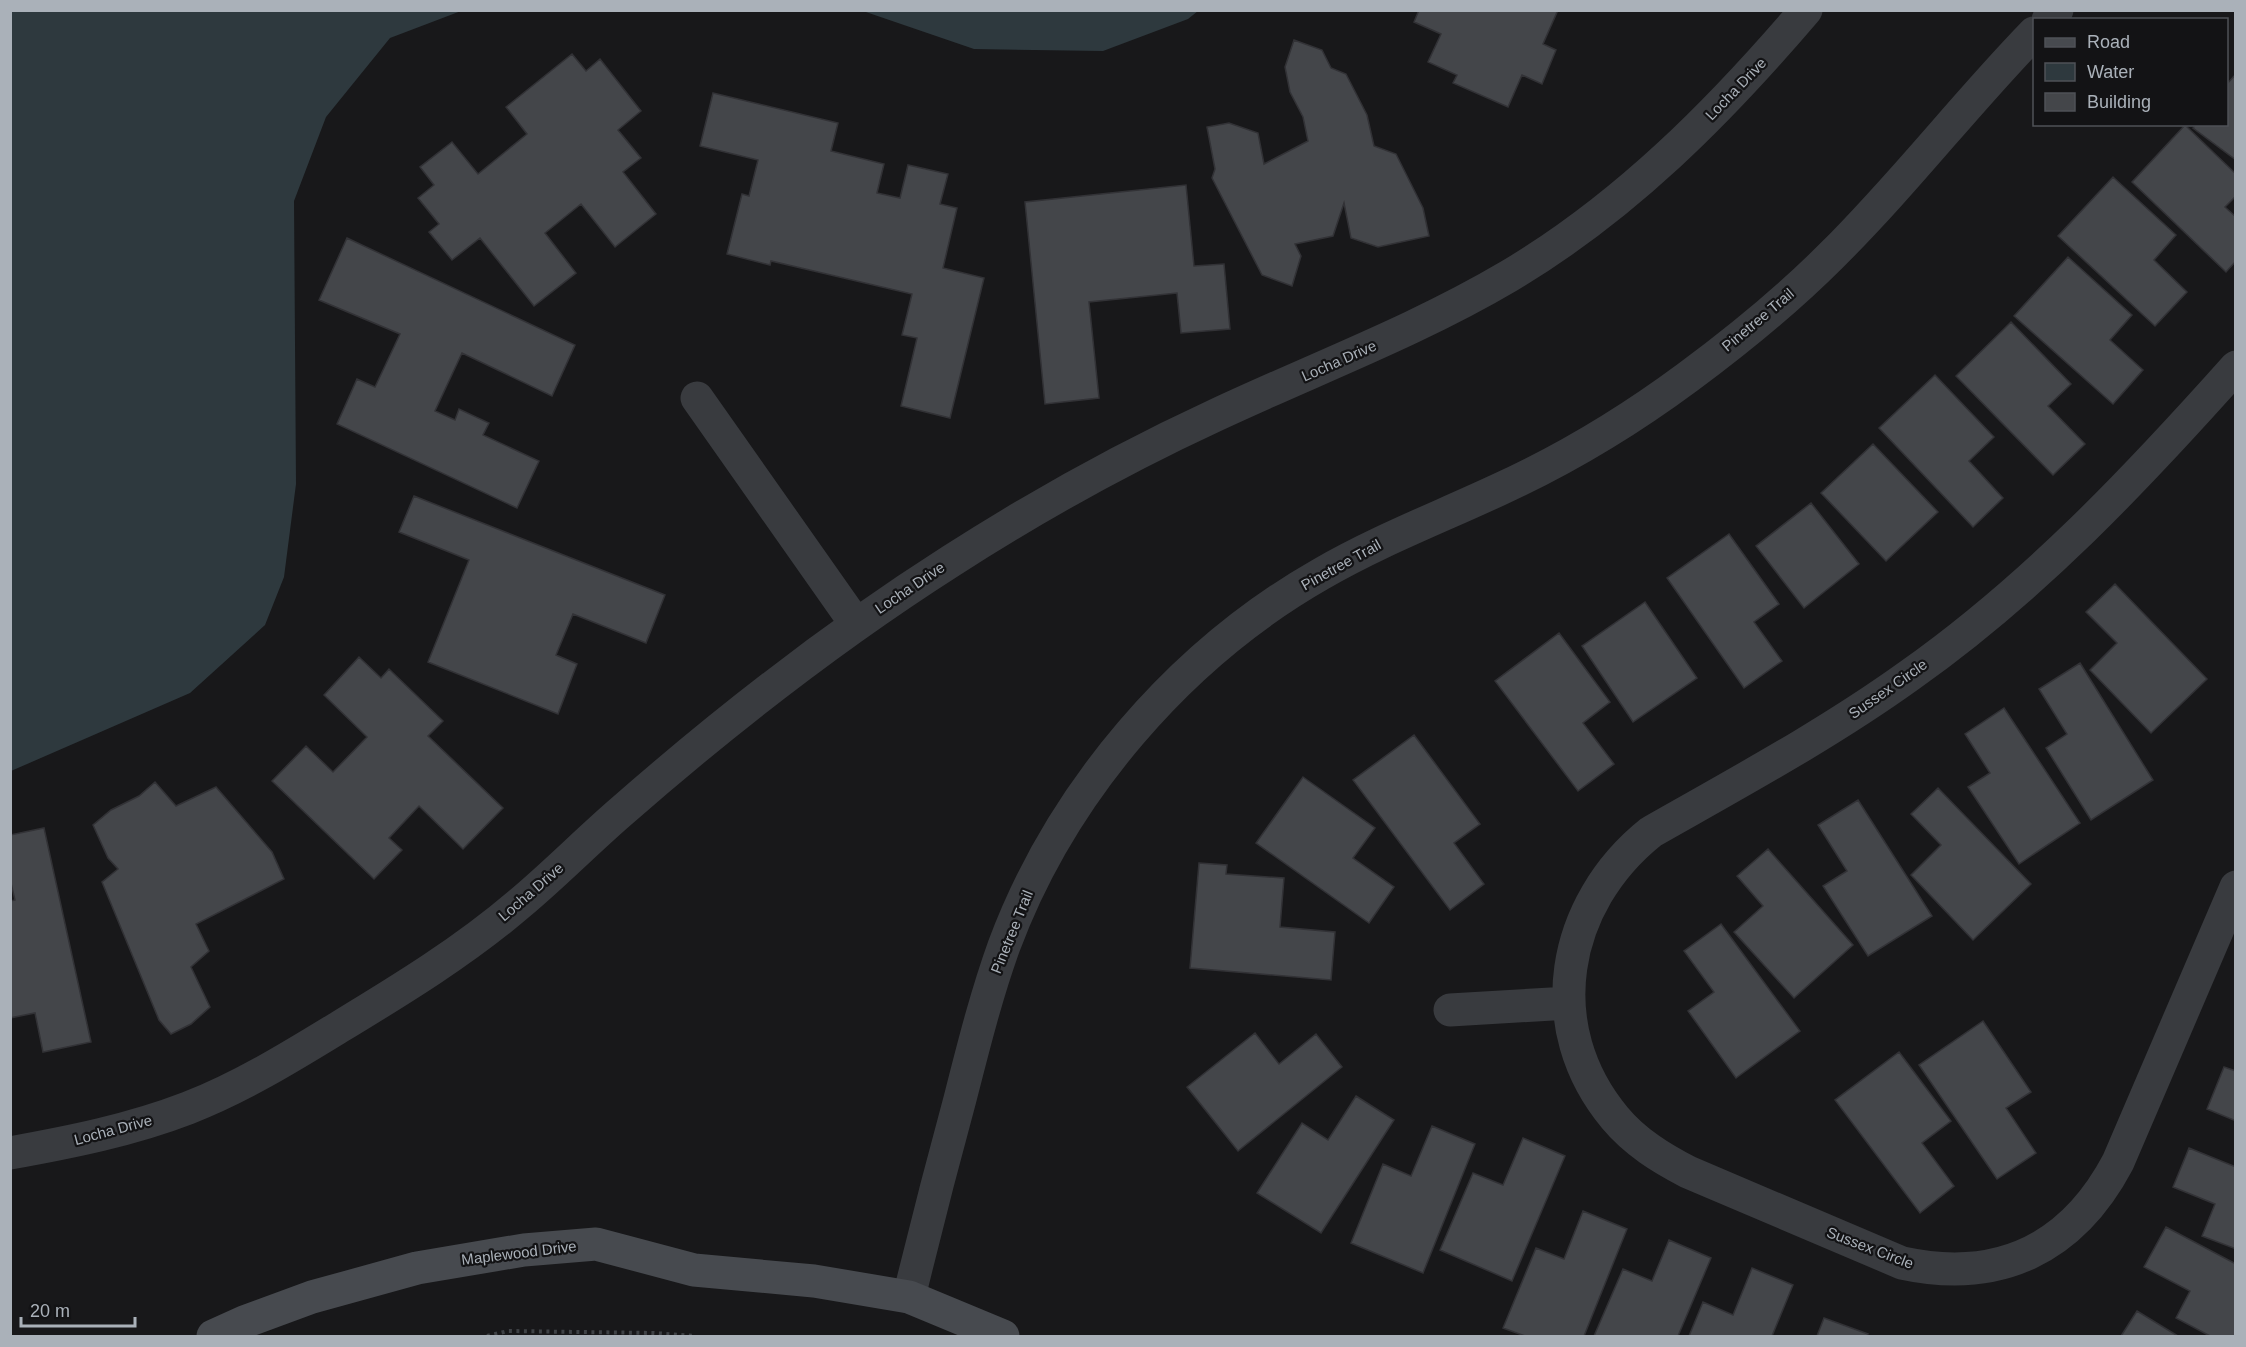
<svg xmlns="http://www.w3.org/2000/svg" width="2246" height="1347" font-family="Helvetica,sans-serif">
  <rect width="100%" height="100%" fill="#18181a"/>
  <path fill="#2e393e" d="M11,10L461,11L390,38L326,117L294,201L296,484L284,577L265,625L190,693L11,771Z
    M863,11L1198,10V11L1188,19L1103,51L974,49Z"/>
  <path fill="#44464a" stroke="#323236" stroke-width="1.5" d="M1419,10H1558L1543,44L1556,50L1542,84L1522,75L1508,107L1453,83L1457,75L1428,62L1441,34L1414,22Z
    M1294,40L1322,50L1331,68L1346,74L1367,115L1374,146L1396,154L1423,208L1429,236L1378,247L1351,238L1344,203L1333,236L1295,244L1301,256L1292,286L1262,275L1212,178L1215,169L1207,127L1229,123L1258,133L1264,164L1308,141L1303,117L1290,92L1285,67Z
    M572,54L586,71L600,59L641,111L618,130L641,158L623,172L656,214L615,247L581,204L545,233L576,273L534,306L480,238L452,260L429,232L439,224L418,198L434,185L420,167L452,142L478,174L527,134L506,107Z
    M2236,74V160L2193,128L2196,124H2226V85Z
    M713,93L838,123L831,151L884,164L877,193L900,198L908,165L948,174L940,204L957,208L943,268L984,278L950,418L901,406L917,338L902,335L912,294L771,261L770,265L727,254L742,194L749,196L758,160L700,146Z
    M2185,125L2236,174V196L2225,207L2236,217V261L2226,272L2132,182Z
    M2113,177L2176,235L2154,260L2187,292L2155,326L2058,236Z
    M1186,185L1194,266L1224,264L1230,329L1181,333L1177,293L1089,302L1099,398L1045,404L1025,202Z
    M347,238L575,345L552,396L462,353L435,411L455,420L459,409L489,423L483,435L539,461L517,508L337,424L357,379L375,387L400,334L319,300Z
    M2068,257L2132,315L2110,340L2143,370L2113,404L2014,316Z
    M2011,322L2071,384L2048,406L2085,444L2053,475L1956,376Z
    M1935,375L1994,437L1969,461L2003,498L1973,527L1879,428Z
    M1873,444L1938,512L1886,561L1821,493Z
    M414,496L665,595L646,643L573,614L556,655L577,664L558,714L428,662L469,560L399,532Z
    M1811,503L1859,564L1804,608L1756,546Z
    M1729,534L1779,604L1754,622L1782,661L1744,688L1667,578Z
    M2115,584L2207,679L2151,733L2090,670L2117,643L2086,612Z
    M1645,602L1697,678L1633,722L1582,646Z
    M1559,633L1610,702L1583,723L1614,764L1578,791L1495,681Z
    M359,657L381,678L389,669L443,721L428,736L503,808L463,849L419,806L389,838L402,850L374,879L272,781L306,746L333,772L367,737L324,695Z
    M2080,663L2153,780L2091,820L2046,748L2067,734L2039,689Z
    M2004,708L2080,823L2019,864L1968,787L1990,773L1965,734Z
    M1414,735L1480,824L1454,843L1484,884L1450,910L1353,780Z
    M1303,777L1375,828L1353,858L1394,887L1369,923L1256,843Z
    M155,782L176,806L216,787L272,852L284,879L196,924L209,951L191,967L210,1007L191,1024L171,1034L159,1020L102,882L118,869L108,858L93,825L111,810L139,796Z
    M1938,788L2031,884L1973,940L1911,875L1941,845L1911,814Z
    M1858,800L1932,916L1868,956L1823,886L1847,871L1818,825Z
    M44,828L91,1042L43,1052L35,1013L10,1018V901L15,900L10,879V835Z
    M1768,849L1853,945L1794,998L1734,932L1763,906L1737,876Z
    M1199,863L1227,865L1226,874L1284,878L1280,927L1335,932L1331,980L1190,968Z
    M1721,924L1800,1031L1736,1078L1688,1011L1714,992L1684,951Z
    M1983,1021L2031,1092L2006,1108L2036,1153L1997,1179L1919,1065Z
    M1255,1033L1279,1064L1316,1034L1342,1067L1238,1151L1187,1087Z
    M1899,1052L1951,1121L1922,1143L1954,1186L1920,1213L1835,1100Z
    M2224,1067L2236,1071V1121L2207,1109Z
    M1356,1096L1394,1120L1321,1233L1257,1193L1302,1123L1328,1140Z
    M1432,1126L1475,1144L1423,1273L1351,1243L1383,1164L1411,1176Z
    M1523,1138L1565,1156L1512,1281L1440,1250L1473,1173L1503,1185Z
    M2189,1148L2236,1167V1249L2202,1236L2215,1204L2173,1187Z
    M1583,1211L1627,1229L1584,1336H1525L1503,1328L1536,1248L1564,1259Z
    M2166,1227L2236,1264V1336H2210L2176,1318L2190,1291L2144,1267Z
    M1669,1240L1711,1258L1678,1336H1594L1623,1269L1652,1281Z
    M1752,1268L1793,1285L1772,1336H1689L1703,1302L1733,1315Z
    M2137,1311L2178,1336H2121Z
    M1824,1318L1868,1334L1867,1336H1817Z"/>
  <g fill="none" stroke-linecap="round" stroke-linejoin="round">
    <path stroke="#3f4246" stroke-width="4" stroke-dasharray="3 4.5" stroke-linecap="butt" d="M487,1336L508,1331L653,1333L696,1336"/>
    <path stroke="#393b3f" stroke-width="33" d="M2048,20L2057,10
      M2236,367C2136,479 2033,588 1910,675C1828,734 1739,782 1651,832C1561,904 1539,1027 1615,1118C1635,1142 1661,1158 1688,1172L1902,1263C1999,1284 2072,1249 2118,1162L2236,887
      M697,398L856,624
      M1450,1010L1569,1003
      M10,1153C71,1142 131,1130 188,1108C242,1087 292,1056 341,1026C402,989 464,951 519,904C555,874 588,840 623,810C727,719 835,635 951,561C1035,507 1125,457 1216,415C1314,369 1416,331 1509,276C1625,207 1719,112 1806,10
      M909,1297C925,1231 942,1165 960,1099C973,1048 986,996 1004,946C1061,793 1179,655 1321,574C1378,541 1438,518 1498,490C1564,460 1630,420 1688,377C1738,340 1787,300 1831,256C1903,185 1964,105 2034,33"/>
    <path stroke="#474a4f" stroke-width="33" d="M213,1336L244,1322L312,1297L417,1268L524,1250L596,1244L694,1270L814,1281L909,1297L1003,1336"/>
  </g>
  <g text-anchor="middle" stroke-width="4.5" stroke-linejoin="round" paint-order="stroke">
    <g font-size="15" fill="#aab1b9" stroke="#131315">
      <text transform="translate(1736 89) rotate(-46)" y="5">Locha Drive</text>
      <text transform="translate(1758 320) rotate(-40)" y="5">Pinetree Trail</text>
      <text transform="translate(1339 361) rotate(-24)" y="5">Locha Drive</text>
      <text transform="translate(1341 565) rotate(-29)" y="5">Pinetree Trail</text>
      <text transform="translate(910 588) rotate(-34)" y="5">Locha Drive</text>
      <text transform="translate(1888 689) rotate(-35)" y="5">Sussex Circle</text>
      <text transform="translate(531 892) rotate(-41)" y="5">Locha Drive</text>
      <text transform="translate(1012 932) rotate(-68)" y="5">Pinetree Trail</text>
      <text transform="translate(113 1130) rotate(-15)" y="5">Locha Drive</text>
      <text transform="translate(1870 1248) rotate(21)" y="5">Sussex Circle</text>
      <text transform="translate(519 1253) rotate(-7)" y="5">Maplewood Drive</text>
    </g>
  </g>
  <rect width="2246" height="1347" fill="none" stroke="#aab1b9" stroke-width="24"/>
  <rect x="2033" y="18" width="195" height="108" fill="#131315" stroke="#4f5257" stroke-width="1.5"/>
  <rect x="2045" y="38" width="30" height="9" fill="#474a4f" stroke="#4f5257" stroke-width="1.5"/>
  <text x="2087" y="48" font-size="18" fill="#aab1b9">Road</text>
  <rect x="2045" y="63" width="30" height="18" fill="#2e393e" stroke="#4f5257" stroke-width="1.5"/>
  <text x="2087" y="78" font-size="18" fill="#aab1b9">Water</text>
  <rect x="2045" y="93" width="30" height="18" fill="#44464a" stroke="#4f5257" stroke-width="1.5"/>
  <text x="2087" y="108" font-size="18" fill="#aab1b9">Building</text>
  <path d="M21 1317v9h114v-9" fill="none" stroke="#aab1b9" stroke-width="3"/>
  <text x="30" y="1317" font-size="18" fill="#aab1b9" stroke="#131315" stroke-width="4.5" paint-order="stroke">20 m</text>
</svg>
